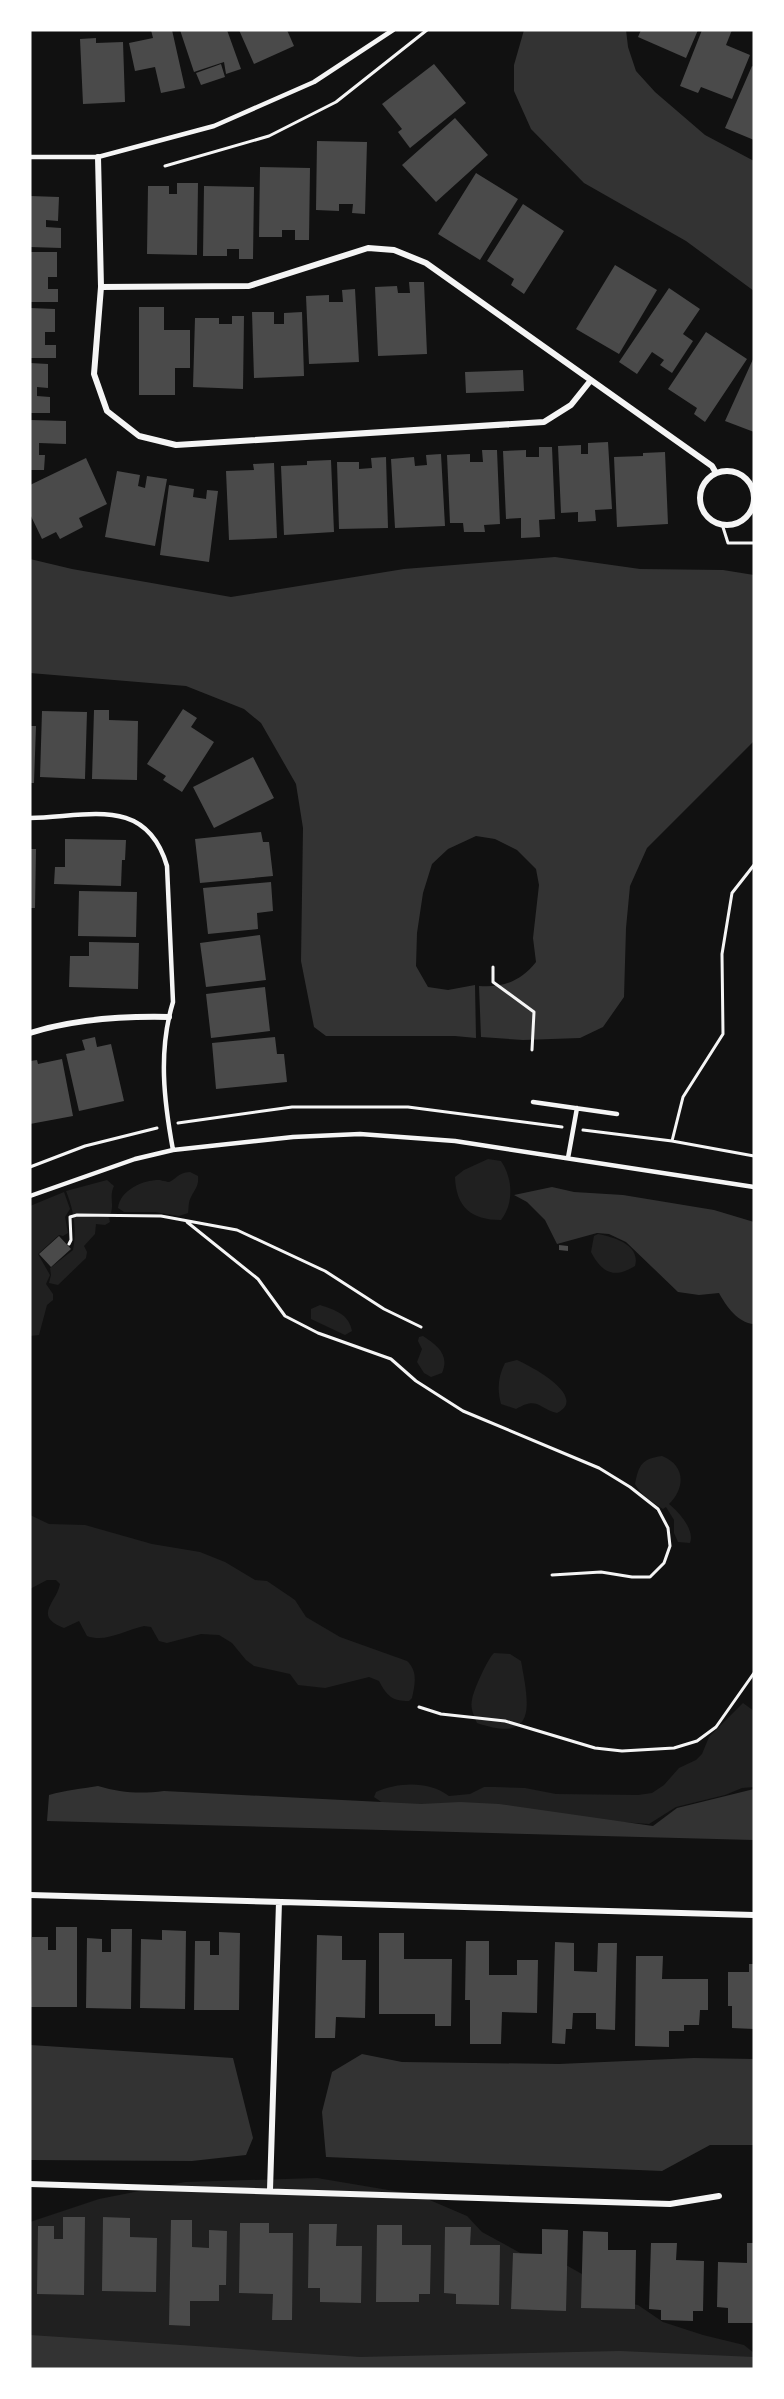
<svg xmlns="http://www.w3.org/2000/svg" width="784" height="2399" font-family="Commissioner,sans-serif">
  <rect width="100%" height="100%" fill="#111"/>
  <path fill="#202020" d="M488,1159L501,1161C513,1178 514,1204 501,1220C471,1220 456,1207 455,1177L464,1170Z
    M190,1172L198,1176C199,1186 195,1189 191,1197C188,1202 189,1208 188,1213L179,1216L155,1212H124L118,1208C120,1190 143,1180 159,1180C160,1180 168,1182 169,1182C177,1179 177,1173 190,1172Z
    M107,1180L114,1186C109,1196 114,1203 111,1213L108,1215L110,1222L105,1225L96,1224L95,1234L84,1246L87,1252L86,1258L58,1285L49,1283L51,1275L50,1268L73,1250C77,1229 74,1211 66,1191Z
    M64,1192L70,1209L65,1217L68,1233L63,1236L59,1235L38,1254L50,1275L46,1284L53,1294V1300L47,1305L39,1335L30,1336V1206Z
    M598,1234C614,1237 641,1245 635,1266C614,1279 602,1273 591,1252L594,1236Z
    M320,1305C335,1310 349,1314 352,1331L345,1335L311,1319V1309Z
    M423,1336C437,1345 450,1355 442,1373L431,1377L424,1373L417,1362L422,1349L418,1341L419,1337Z
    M517,1360C531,1366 589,1397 557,1413C538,1408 538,1396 516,1409L501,1404C497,1389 498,1377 505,1363Z
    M662,1456C685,1465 686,1487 669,1504C679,1512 695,1530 690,1543L678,1542L674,1533V1520L666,1507L663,1509C653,1503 640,1494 635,1484C639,1464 642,1459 662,1456Z
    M30,1515L49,1524L85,1525L152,1544L200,1552L225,1562L255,1580L267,1581L295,1600L306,1617L340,1637L407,1661C418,1671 415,1684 412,1698L409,1701C392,1701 387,1696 379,1681L369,1677L325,1688L298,1685L290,1674L254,1666L246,1660L232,1643L219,1635L201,1634L167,1643L159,1641L151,1627L144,1626C125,1630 106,1643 87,1636L79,1621L64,1628C32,1616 57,1602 60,1584L56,1580H47L30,1589Z
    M494,1653L510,1654L521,1661C529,1705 538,1744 477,1723C474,1716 470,1708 472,1700C473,1691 488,1658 494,1653Z
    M743,1703L754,1711V1787L742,1788L725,1795L676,1807L649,1824L387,1806L374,1797L376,1792C399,1782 429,1781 449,1796L470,1794L484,1787H495L525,1788L556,1794L638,1795L652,1793L664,1785L679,1768L696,1760L702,1754L709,1737Z
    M317,2178L418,2195L467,2216L482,2232L524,2255L566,2265L589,2278L616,2301L638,2305L663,2322L703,2335L744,2345L754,2353V2369H30V2222L99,2199L185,2182Z"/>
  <path fill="#333" d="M524,30H626L628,47L636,71L655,92L705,135L754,161V291L686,241L584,183L531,129L514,91V65Z
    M555,557L640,569L723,570L754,575V741L647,848L630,886L626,928L624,997L603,1027L580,1038L523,1040L481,1037L479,986C503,988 521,981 536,962L533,938L539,885L536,869L517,850L495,839L476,836L448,849L432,864L423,893L417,933L416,966L428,987L448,990L475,985L476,1038L455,1036H326L314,1027L301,961L303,828L296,784L261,723L244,709L186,686L30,673V559L72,569L231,597L404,569Z
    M552,1187L574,1192L623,1195L714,1210L754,1222V1324C738,1323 726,1306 719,1293L699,1295L678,1292L626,1242L609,1234L597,1233L557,1244L545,1220L527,1202L514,1195Z
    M98,1786C121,1793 141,1794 164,1791L421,1804L460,1802L499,1804L653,1826L677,1808L754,1789V1840L47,1821L49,1795C66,1790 81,1789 98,1786Z
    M30,2045L233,2058L253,2138L246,2155L192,2161L30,2160Z
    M362,2054L402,2062L559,2064L694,2058L754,2059V2145H710L662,2171L326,2157L322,2112L332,2072Z
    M30,2335L360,2357L620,2351L754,2357V2369H30Z"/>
  <path fill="#4a4a4a" d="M151,30H172L185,88L161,93L155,67L135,71L129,43L153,38Z
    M180,30H227L241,69L226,74L224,62L194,72Z
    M239,30H287L294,46L254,64Z
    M641,30H698L686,58L638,37Z
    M702,30H732L726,45L750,55L732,99L701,87L698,93L680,86Z
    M96,38V43L123,42L125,102L83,104L80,39Z
    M221,64L225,77L201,85L196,73Z
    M434,64L466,103L410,148L398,132L402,129L382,104Z
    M752,66L754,67V140L725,128Z
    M455,118L488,155L436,202L402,165Z
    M317,141L367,142L365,214L352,213L353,204H339V211L316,210Z
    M260,167L310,168L309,240H295V230H282V237H259Z
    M476,173L518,199L480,260L438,234Z
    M177,183H198L197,255L147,254L148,186H169V194H177Z
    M204,186L254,187L253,259H239V249H227V256H203Z
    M30,196L59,197L58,221L46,220V227L61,228V248L30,247Z
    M523,204L564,231L524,294L511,285L514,279L487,261Z
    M30,252H57V277H48V289H58V302H30Z
    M615,265L657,290L619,354L576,329Z
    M409,282H424L427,354L378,356L375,287L397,286L398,293H410Z
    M669,288L700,309L683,334L693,341L672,373L660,365L664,360L652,352L637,374L619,362Z
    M355,289L359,362L309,364L306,296L329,295V302H343L342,290Z
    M139,307H164V330H190V368H175V395H139Z
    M30,308L55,309V332H45V345H56V358H30Z
    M252,312H274V324H284V313L302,312L304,376L254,378Z
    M232,316H244L243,389L193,387L195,318H219V324H232Z
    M706,332L747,359L705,422L694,414L697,408L668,389Z
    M754,357V432L725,421Z
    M30,363L48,364V388L37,387V396L50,397V413H30Z
    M523,370L524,391L466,393L465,372Z
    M30,420L66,421V444L39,443V455H45L44,470H30Z
    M608,442L612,509L595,510L596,521L578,522V512L561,513L558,446L581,445V454H588V443Z
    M539,447H552L555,519L539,520L540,537L521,538V518L506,519L503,451L526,450V457H539Z
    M482,450H497L500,524L484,525L485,532H464L463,523H450L447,455L470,454V462H483Z
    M665,452L668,524L617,527L614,457L643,456V453Z
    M441,454L445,526L395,528L391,459L414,457L415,466L427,465L426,455Z
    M386,457L388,528L339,529L337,462H359V469L372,468L371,458Z
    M86,458L107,504L79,518L83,527L60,539L56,532L42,539L30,514V485Z
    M331,460L334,532L284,535L281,466L307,465V461Z
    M274,463L277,538L229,540L226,471L254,470L253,464Z
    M117,471L140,475L138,486L145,488L147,476L167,479L155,546L105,537Z
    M169,485L194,489L193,497L206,499L207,490L218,491L209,562L160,555Z
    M183,709L197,718L191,727L214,742L182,792L163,780L166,776L147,764Z
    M94,710H109V720L138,721L137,780L92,779Z
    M42,711L87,712L85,779L40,777Z
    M30,726H36L34,783H30Z
    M253,757L274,798L214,828L193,787Z
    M261,832L263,842H269L273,876L200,883L195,839Z
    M65,839L126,840L125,860H122L121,886L54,884L55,867H65Z
    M30,849H36L35,908H30Z
    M271,882L273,911L257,913L258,929L208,934L203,888Z
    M79,891L137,892L136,937L78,936Z
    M260,935L266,980L206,987L200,943Z
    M89,942L139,943L138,989L69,987L70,956H89Z
    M265,987L270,1031L211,1038L206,994Z
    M95,1037L97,1047L111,1044L124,1101L79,1111L66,1054L85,1050L82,1040Z
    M275,1037L277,1054H284L287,1082L216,1089L212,1043Z
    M62,1059L73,1116L30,1124V1061L37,1060L38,1064Z
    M59,1236L71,1249L51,1267L39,1254Z
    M559,1245L568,1246V1251L559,1250Z
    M56,1927H77V2007H31L32,1937H48V1950H56Z
    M111,1929H132L131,2009L86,2008L87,1938L102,1939V1952H111Z
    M162,1930L186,1931L185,2009L140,2008L141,1939L162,1940Z
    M219,1932L240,1933L239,2010H194L195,1941H210V1955H219Z
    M379,1933H404V1959H452L451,2026H435V2014H379Z
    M317,1935L342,1936V1960H366L365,2018L336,2017L335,2038H315Z
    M466,1941H489V1975H517V1960H538L537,2013L502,2012L501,2044H470V2000H465Z
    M555,1942L574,1943V1971L597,1972L598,1943H617L615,2030L596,2029V2013H573L572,2029H566L565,2044L552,2043Z
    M636,1956H663L662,1979H708V2010H700L699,2025H684V2031H669V2047L635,2046Z
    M749,1964H754V2029L732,2028V2006H728V1972H749Z
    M63,2217H85L84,2295L37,2294L38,2226H54V2239H63Z
    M103,2217L130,2218V2237L157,2238L156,2292L102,2291Z
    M171,2220H192V2247L209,2248V2230L227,2231L226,2285H219V2301H190V2326L169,2325Z
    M240,2223H269V2233H293L292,2320H272L273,2294L239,2293Z
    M309,2224H337L336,2246H362L361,2303L320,2302V2288H308Z
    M377,2225H402V2245H431L430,2294H419V2302H376Z
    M445,2227H471L470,2245H500L499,2305L456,2304V2294L444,2293Z
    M542,2229L568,2230L566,2311L511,2309L513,2253L542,2254Z
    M583,2231L608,2232V2250H636L635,2309L581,2308Z
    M651,2243H677L676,2260L704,2261L703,2311H693V2321L661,2320V2310L649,2309Z
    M747,2243H754V2323H728V2308L717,2307L718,2262L747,2263Z"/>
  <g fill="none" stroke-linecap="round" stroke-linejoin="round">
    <path stroke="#f5f5f5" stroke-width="3" d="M165,166L269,136L336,102L427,30
      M722,524L728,543H754
      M493,967V982L534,1012L532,1050
      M178,1123L292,1107H408L562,1127
      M583,1130L672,1141L754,1156
      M672,1141L683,1097L723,1034L722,954L732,893L754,865
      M30,1167L85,1146L157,1128
      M187,1222L258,1279L285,1316L318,1333L391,1359L416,1381L463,1411L599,1468L630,1487L658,1509L668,1528L670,1546L664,1563L650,1577H632L601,1572L552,1575
      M69,1244L71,1240L70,1217L77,1215L161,1216L237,1230L325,1271L384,1309L421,1327
      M419,1707L441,1714L505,1721L595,1748L622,1751L674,1748L697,1741L716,1727L754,1673"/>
    <path stroke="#f5f5f5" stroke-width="4.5" d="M30,157H98L214,126L314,82L393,30
      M30,818C88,817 146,795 167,866L173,1002C158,1051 164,1101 173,1150
      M533,1102L617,1114
      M568,1158L577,1108
      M30,1196L135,1159L173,1150L293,1137L360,1134L455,1141L754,1187"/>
    <path stroke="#f5f5f5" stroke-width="6" d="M98,157L101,287L94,374L107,411L139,436L176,445L544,422L571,405L591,380
      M101,287L249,286L368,248L394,250L426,263L712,466L716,473
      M700 498a27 27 0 1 1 54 0a27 27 0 1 1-54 0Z
      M30,1033C74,1019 122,1016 169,1017
      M30,1895L754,1915
      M30,2184L670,2204L719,2196
      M270,2190L279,1902"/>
  </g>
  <rect width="784" height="2399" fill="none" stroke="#ffffff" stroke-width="63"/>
</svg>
